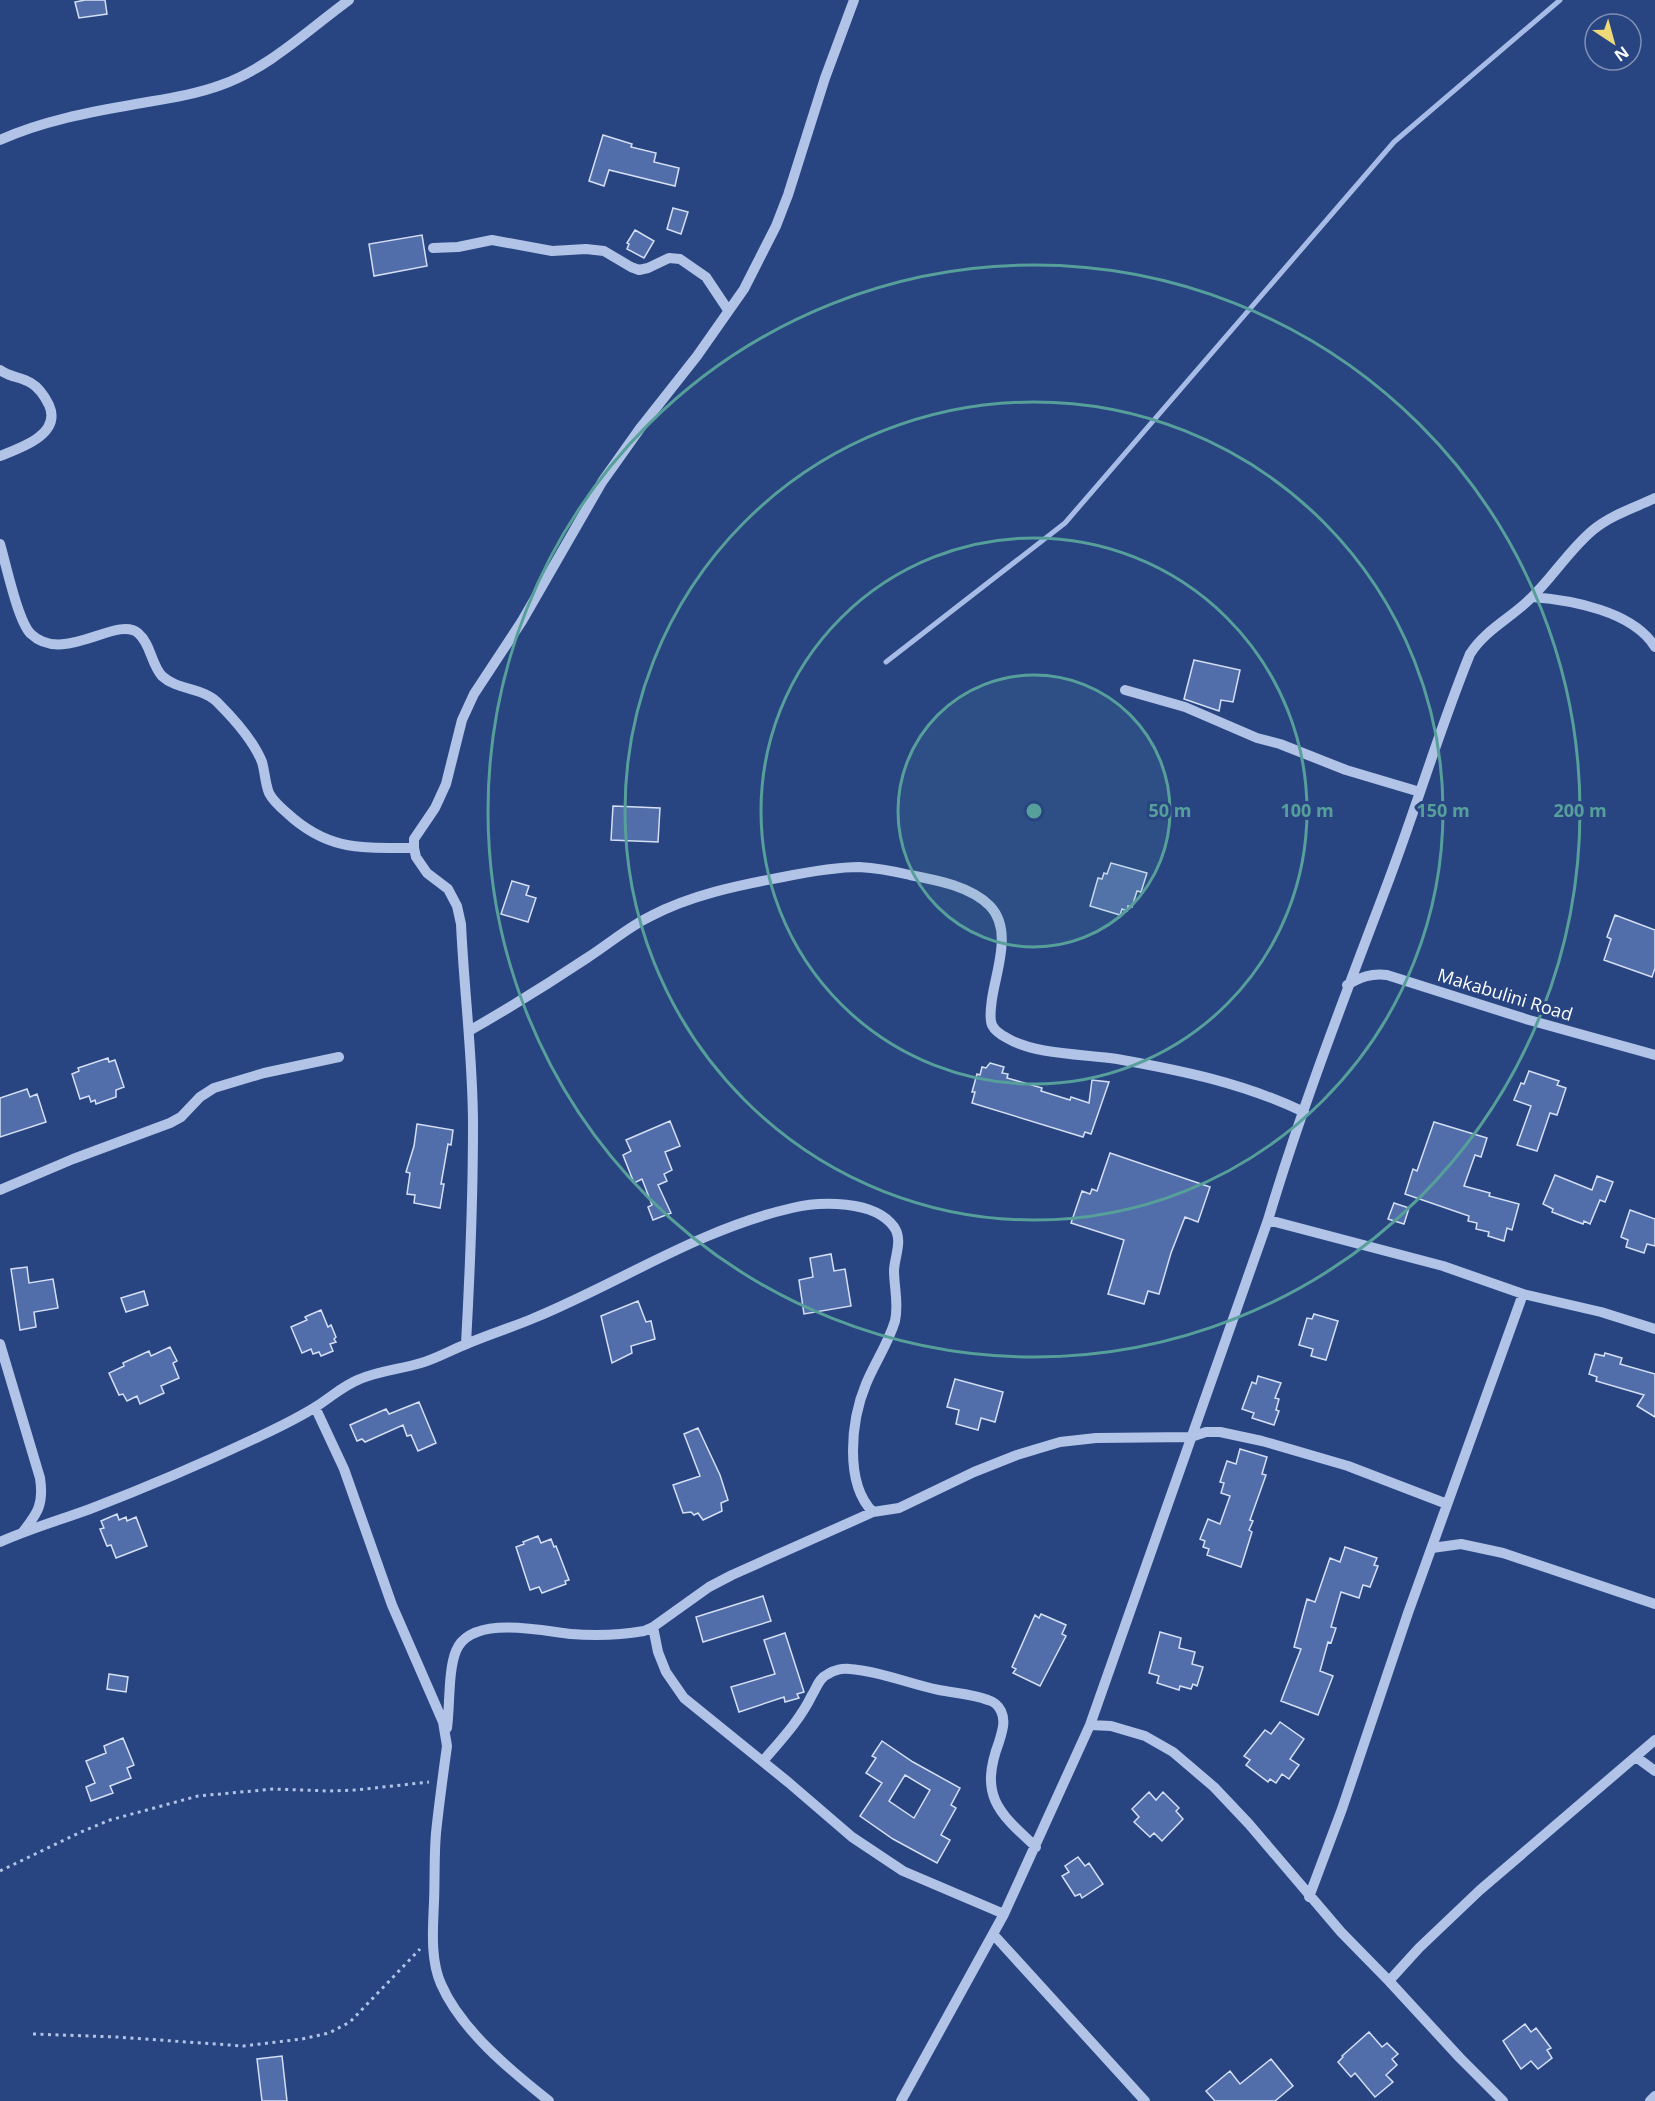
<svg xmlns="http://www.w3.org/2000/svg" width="1655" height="2101" font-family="'Open Sans',sans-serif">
  <rect width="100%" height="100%" fill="#284582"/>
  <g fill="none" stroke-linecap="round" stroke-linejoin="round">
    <path stroke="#a6bce7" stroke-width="5" d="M886,662L1065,523L1394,142L1560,0"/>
  </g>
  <path fill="#516eaa" stroke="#d4dff5" stroke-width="1.5" fill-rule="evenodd" d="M85,0H105L107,14L79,18L75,2Z
    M603,135L632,144L631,147L656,153L654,162L679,168L675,186L609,170L604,186L589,181Z
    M673,208L688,212L681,234L667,229Z
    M635,230L654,241L644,258L627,249L629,244L627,243Z
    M422,235L427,266L374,276L369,244Z
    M1194,660L1240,670L1233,702L1221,700L1219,711L1184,699Z
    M613,806L660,808L658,842L611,840Z
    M1111,863L1147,873L1141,892L1137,891L1132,907L1128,906L1127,911L1122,909L1120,915L1090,906L1098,878L1102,879L1104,873L1107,874Z
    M512,881L529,886L526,895L536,898L528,922L501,914Z
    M1615,915L1655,930V968L1652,977L1604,960L1611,939L1607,937Z
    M108,1058L109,1062L115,1060L124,1087L116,1090V1097L96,1104L95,1100L91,1102L89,1096L80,1099L72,1074L79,1071L78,1068Z
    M990,1063L1004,1067L1002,1073L1008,1074L1007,1078L1042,1088L1041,1091L1070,1100L1071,1097L1089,1103L1092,1080L1109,1082L1091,1134L1085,1132L1083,1137L972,1103L975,1092H972L977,1074L980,1075L982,1067L986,1068Z
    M1529,1071L1559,1081L1557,1085L1566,1088L1557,1115L1550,1113L1537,1151L1517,1145L1531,1106L1514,1100L1521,1083L1524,1084Z
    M27,1089L30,1097L37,1094L46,1122L0,1137V1098Z
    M670,1121L680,1146L665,1152L672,1170L664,1174L667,1181L658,1185L671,1213L653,1220L648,1207L652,1205L642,1179L634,1183L623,1155L631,1151L626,1140Z
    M1434,1122L1487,1138L1481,1157L1475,1155L1464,1186L1490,1193L1489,1196L1519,1204L1512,1230L1507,1228L1504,1241L1488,1236L1489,1232L1476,1229L1477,1223L1468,1221L1469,1216L1405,1194L1413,1169L1417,1171Z
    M417,1124L453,1130L451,1145L448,1144L441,1184H444L440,1208L414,1203L415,1195L407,1194L410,1173L406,1172L414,1146Z
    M1110,1153L1210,1187L1198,1222L1185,1217L1171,1253L1159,1294L1148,1291L1144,1304L1108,1294L1124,1240L1071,1223L1082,1191L1090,1194L1092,1189L1097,1191Z
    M1555,1175L1592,1190L1597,1176L1613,1182L1605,1202L1600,1200L1590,1224L1584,1221L1583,1224L1575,1221L1552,1212L1553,1209L1543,1204Z
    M1394,1203L1409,1208L1404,1224L1388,1219Z
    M1630,1210L1655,1219V1246L1647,1244L1644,1253L1626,1247L1628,1240L1621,1237Z
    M831,1254L834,1271L845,1269L851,1306L804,1314L799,1280L813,1277L810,1258Z
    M27,1267L29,1283L53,1279L58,1308L34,1312L36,1327L20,1330L11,1269Z
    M144,1291L148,1305L126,1312L121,1298Z
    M638,1301L646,1322L651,1321L655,1339L631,1346L632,1353L612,1363L601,1316Z
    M321,1310L328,1327L331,1325L336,1337L334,1339L336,1342L330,1344L333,1351L321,1356L319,1352L313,1354L311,1349L302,1353L291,1327L307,1320L305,1317L307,1316Z
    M1314,1314L1338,1321L1326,1360L1311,1356L1313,1349L1299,1345L1307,1318L1312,1319Z
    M170,1347L177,1361L173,1363L179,1378L161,1386L164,1393L140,1404L137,1396L127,1401L123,1394L119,1395L109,1373L124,1366L123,1363L149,1351L151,1356Z
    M1605,1353L1622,1358L1620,1364L1655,1374V1417L1637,1406L1644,1395L1596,1381L1597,1377L1589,1374L1595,1354L1604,1356Z
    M1258,1376L1281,1383L1275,1398L1279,1399L1276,1410L1279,1411L1274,1425L1252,1418L1254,1413L1242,1409L1252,1382L1256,1384Z
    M955,1379L1003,1392L995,1422L981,1418L978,1430L956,1424L959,1410L947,1407Z
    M419,1402L436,1443L418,1451L411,1435L407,1436L403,1425L365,1442L362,1439L357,1441L350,1425L386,1409L389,1414Z
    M698,1428L720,1475L728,1500L721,1503L722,1511L703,1520L698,1513L694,1515L691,1512L683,1513L673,1485L700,1476L684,1434Z
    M1240,1449L1267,1457L1262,1474L1266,1475L1250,1520L1253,1521L1249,1530L1252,1532L1241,1567L1207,1555L1209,1549L1203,1547L1205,1541L1200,1539L1208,1519L1220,1524L1230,1496L1221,1493L1224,1483L1220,1482L1227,1461L1236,1464Z
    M117,1514L119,1520L126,1517L127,1521L136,1517L147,1546L116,1558L111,1545L107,1546L100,1529L104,1528L101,1521Z
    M538,1536L541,1543L551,1539L554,1547L556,1546L569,1580L565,1581L566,1584L542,1593L539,1587L530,1590L516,1547L524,1544L523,1542Z
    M1345,1547L1377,1558L1374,1565L1378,1566L1370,1587L1363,1585L1359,1598L1341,1592L1331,1627L1336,1628L1331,1643L1328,1642L1320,1671L1333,1676L1318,1715L1281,1701L1301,1649L1294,1647L1307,1599L1315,1602L1330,1558L1340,1562Z
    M763,1596L771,1621L703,1642L696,1617Z
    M1041,1614L1066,1625L1062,1634L1066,1636L1040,1686L1013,1673L1016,1669L1012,1667L1035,1615L1039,1618Z
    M1160,1632L1181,1638L1179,1648L1195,1652L1192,1664L1203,1667L1197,1686L1193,1684L1191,1689L1180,1686L1179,1690L1157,1683L1159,1676L1149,1673Z
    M785,1633L804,1692L797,1694L799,1698L785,1702L784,1697L739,1712L731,1687L775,1674L764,1640Z
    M109,1674L128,1677L126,1692L107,1689Z
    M1280,1722L1304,1739L1290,1759L1299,1765L1289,1779L1282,1774L1276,1783L1270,1779L1268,1782L1246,1765L1250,1760L1244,1756L1265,1730L1271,1734Z
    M123,1738L134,1765L127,1768L131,1778L110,1786L113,1793L91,1801L86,1787L95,1783L86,1761L106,1753L104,1746Z
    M882,1741L913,1762L960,1788L951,1805L956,1808L941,1835L950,1840L937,1863L893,1839L860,1816L882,1783L866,1773L876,1758L872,1756ZM905,1775L930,1790L914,1818L889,1801Z
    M1149,1792L1156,1800L1163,1792L1179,1808L1176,1811L1183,1819L1162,1841L1154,1833L1150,1837L1134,1822L1139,1817L1132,1809Z
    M1078,1857L1085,1866L1089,1863L1103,1884L1082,1898L1080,1894L1075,1896L1062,1876L1069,1872L1065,1866Z
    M1525,2024L1531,2032L1536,2028L1551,2048L1547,2050L1552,2058L1538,2069L1531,2061L1521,2069L1503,2041Z
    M1369,2032L1382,2047L1387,2043L1398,2054L1392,2059L1397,2065L1386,2075L1393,2082L1375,2097L1355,2073L1351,2077L1338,2062L1343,2057L1342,2056Z
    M282,2056L287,2101H262L257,2059Z
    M1271,2059L1293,2086L1275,2101H1215L1206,2091L1230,2071L1240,2084Z"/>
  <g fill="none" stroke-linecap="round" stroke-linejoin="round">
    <path stroke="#b1c3e6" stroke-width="3" stroke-dasharray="3 4.5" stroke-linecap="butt" d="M0,1871L81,1832L110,1820L198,1796L274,1789L329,1791L356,1790L429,1782
      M33,2034L117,2037L243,2046L302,2039L329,2033L350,2022L420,1949"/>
    <path stroke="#b1c3e6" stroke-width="10" d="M0,140C42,121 90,112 136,104C164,99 194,95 221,85C269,68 308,30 349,0
      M433,248L458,247L492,240L552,251L586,249L604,251L631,267L639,270L648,268L669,258L680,259L706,277L728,310
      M0,370C9,377 21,377 31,383C38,387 45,397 49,405C62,434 21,448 0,456
      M0,544C6,564 18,622 31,634C63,665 117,615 138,633C151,644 151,664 162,676C178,691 204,687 219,704C235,720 253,740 262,762C265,772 265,783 269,793C273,801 280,807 287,813C328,851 361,848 414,848
      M1532,597C1571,600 1633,611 1655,647
      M1125,690L1185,707L1257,738L1280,744L1346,770L1420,792
      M1347,985C1361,977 1371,973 1387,975L1529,1020L1655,1055
      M469,1031C509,1008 548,984 587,958C609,944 628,927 651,916C691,895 739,885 783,877C808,872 834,867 859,867C876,868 893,871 910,875C936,880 970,886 990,906C1013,930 996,971 992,999C991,1007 989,1018 992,1025C995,1031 1001,1035 1007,1038C1035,1055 1086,1054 1117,1059C1184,1071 1243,1083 1304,1112
      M0,1190L73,1159L170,1123L181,1117L200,1097L214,1088L264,1073L339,1057
      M1268,1220L1443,1266L1523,1294L1601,1312L1655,1329
      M0,1344L40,1478C44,1504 38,1513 22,1533
      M466,1344C470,1271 473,1198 473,1125C473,1058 464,991 461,924L457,906L448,889L427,873L416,857L414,848V839L435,808L446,784L462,720L474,694L522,621L602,482L641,427L697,356L744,289L776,226L788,195L825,78L854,0
      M315,1407L344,1469L392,1605L443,1722L447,1746C443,1775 439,1804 436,1833C434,1855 435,1879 434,1902C433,1928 430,1959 441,1984C461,2030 510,2070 549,2101
      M0,1542C29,1529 60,1520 90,1509C145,1488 201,1464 254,1439C275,1429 297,1419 317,1406C331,1397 344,1385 360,1379C379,1371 401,1369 421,1363C438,1358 453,1349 469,1343C490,1334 513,1327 534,1318C621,1282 700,1229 792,1208C820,1201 875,1200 894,1227C903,1240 895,1255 894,1270C894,1288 899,1303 895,1321C888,1344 875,1362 866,1384C851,1420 844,1483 873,1512L899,1508L974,1472L1017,1455L1060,1442L1096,1438L1191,1437L1206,1432H1220L1262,1441L1348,1466L1447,1504
      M1432,1548L1461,1544L1503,1553L1655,1604
      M653,1627L658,1652L666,1672L684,1698L788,1782L852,1837L903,1871L1004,1914
      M1090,1725L1111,1726L1145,1736L1173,1752L1214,1787L1249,1824L1341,1932L1389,1981L1460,2058L1503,2101
      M447,1728C450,1707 448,1670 456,1651C471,1614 542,1631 571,1634C595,1636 621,1635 644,1631L653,1627L709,1587L732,1575L873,1512
      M1636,1757L1655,1771
      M763,1761C781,1740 800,1720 812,1695C817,1687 819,1678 828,1674C834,1670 843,1668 850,1669C880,1671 909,1684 939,1690C954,1693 973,1694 988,1700C995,1702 998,1705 1001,1711C1006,1721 1002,1732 999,1742C979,1796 998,1812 1036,1847
      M1309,1897L1342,1809L1408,1613L1523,1294
      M993,1934L1145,2101
      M1389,1981L1419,1948L1480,1890L1655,1740
      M901,2101L1004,1914L1090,1725L1268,1220C1302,1106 1345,996 1387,885C1416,809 1439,730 1470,654C1485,630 1511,618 1531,598C1553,577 1569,550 1593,530C1611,515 1634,508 1655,498
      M1650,2101L1655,2096"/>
  </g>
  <circle cx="1034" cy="811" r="136" fill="#579f9a" fill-opacity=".12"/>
  <g fill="none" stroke="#579f9a" stroke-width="3">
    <circle cx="1034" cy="811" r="136"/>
    <circle cx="1034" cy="811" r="273"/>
    <circle cx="1034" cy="811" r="409"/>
    <circle cx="1034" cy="811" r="546"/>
  </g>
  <g text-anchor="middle" stroke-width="6" stroke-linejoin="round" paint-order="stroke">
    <g font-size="18" fill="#fff" stroke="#284582">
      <text transform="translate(1505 995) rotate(17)" y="6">Makabulini Road</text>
    </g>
  </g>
  <circle cx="1034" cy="811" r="9" fill="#579f9a" stroke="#284582" stroke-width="3"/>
  <g font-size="18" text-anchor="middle" font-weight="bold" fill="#579f9a" stroke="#284582" stroke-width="6" stroke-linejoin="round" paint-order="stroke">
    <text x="1170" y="817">50 m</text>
    <text x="1307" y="817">100 m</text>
    <text x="1443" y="817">150 m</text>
    <text x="1580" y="817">200 m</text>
  </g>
  <g transform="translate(1613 42) rotate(144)"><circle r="28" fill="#284582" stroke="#7e8fb4" stroke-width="1.5"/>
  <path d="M0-4.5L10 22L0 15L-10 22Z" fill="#eed978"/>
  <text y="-9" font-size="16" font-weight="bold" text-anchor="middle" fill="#ffffff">N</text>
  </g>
</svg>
